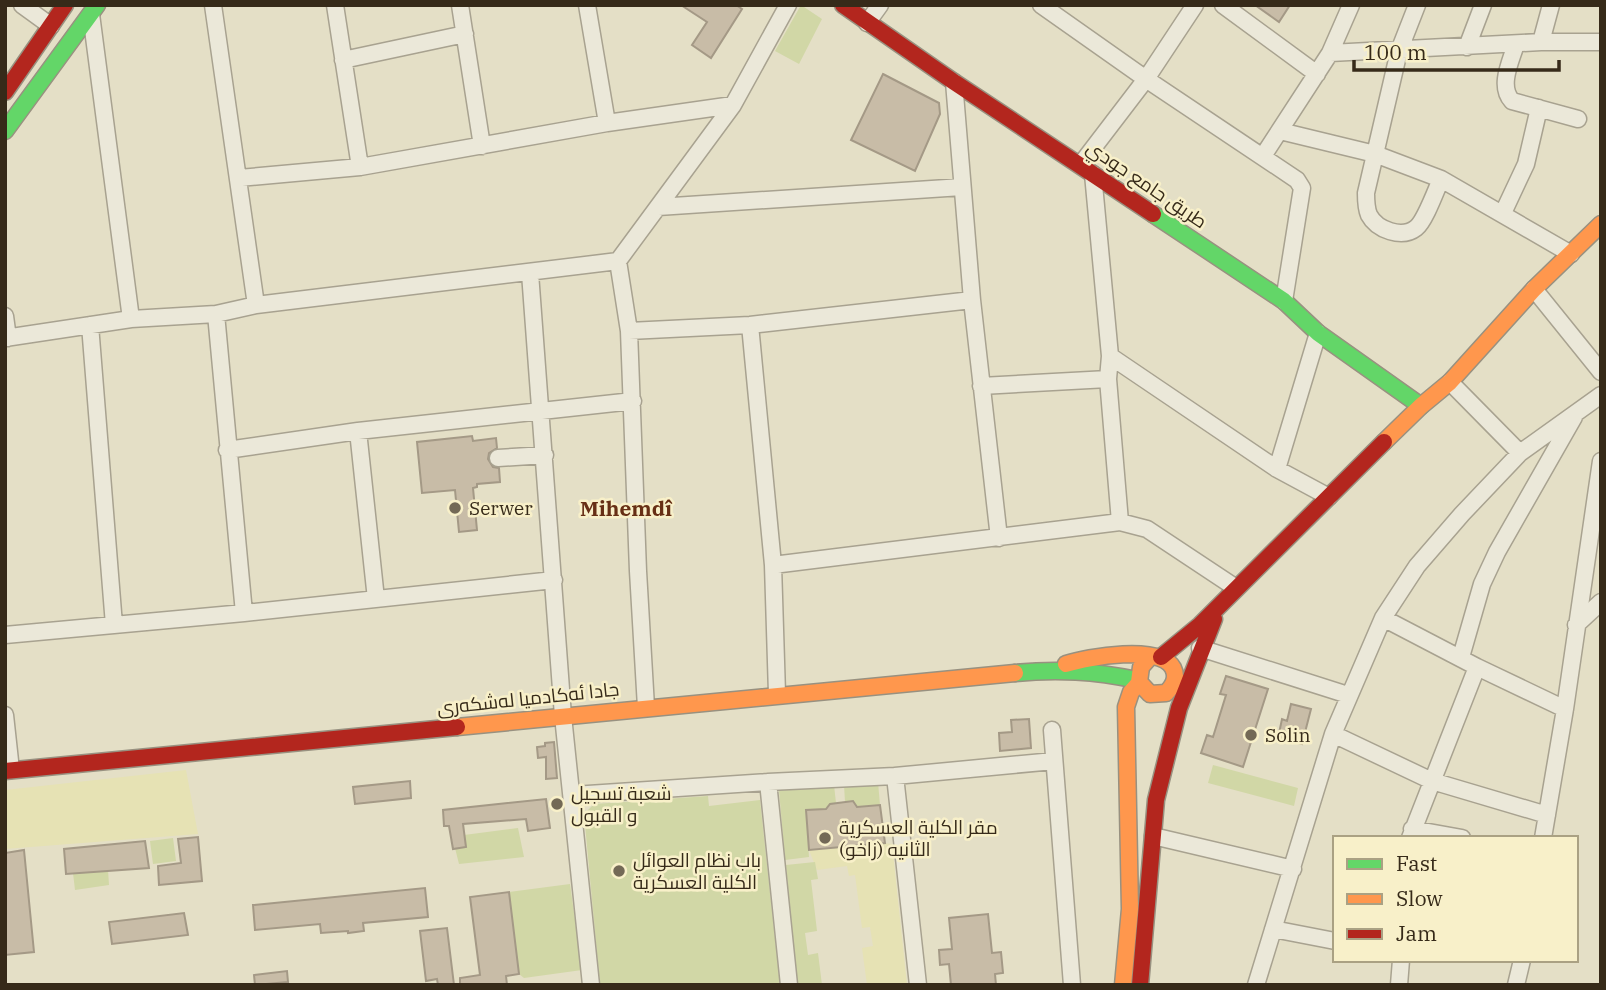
<svg xmlns="http://www.w3.org/2000/svg" width="1606" height="990" font-family="'IBM Plex Serif',Cairo,serif">
  <rect width="100%" height="100%" fill="#e4dfc6"/>
  <path fill="#e6e2b4" d="M186,770L198,834L5,849V790Z
    M884,843L892,844L907,985H867L862,948L873,946L870,927L862,928L855,875L849,876L847,866L817,870L809,850Z"/>
  <path fill="#d1d7a6" d="M801,5L822,19L799,64L775,51Z
    M1213,765L1298,788L1294,806L1208,783Z
    M878,782L880,805L857,807L853,801L845,802L844,785Z
    M834,785L836,803L830,804L826,809L806,811L809,857L785,860L779,790Z
    M708,796L709,806L760,800L780,985H600L584,814L594,804Z
    M518,828L524,857L459,864L455,848L464,835Z
    M173,838L176,861L153,864L150,841Z
    M815,862L818,879L811,880L817,931L805,933L808,955L818,953L822,985H797L786,865Z
    M108,870L109,885L75,890L73,873Z
    M570,884L582,970L524,978L519,974L509,892Z"/>
  <path fill="#c8bca7" stroke="#a49986" stroke-width="2" d="M681,5H736L742,9L711,58L692,45L707,22Z
    M1255,5H1290L1279,22Z
    M883,74L939,103L940,114L915,171L851,140Z
    M472,436L473,441L496,438L497,448L489,453L488,459L493,467L499,468L500,482L477,484V487L473,488L477,530L459,532L455,490L422,493L417,442Z
    M1226,676L1268,689L1243,767L1201,753L1207,735L1213,737L1226,695L1220,694Z
    M1291,704L1311,709L1302,744L1278,738L1282,719L1287,721Z
    M1029,719L1031,748L1000,751L999,733L1012,732L1011,720Z
    M554,742L557,778L546,779V757L538,758L537,747L545,746V743Z
    M410,781L411,798L355,804L353,787Z
    M546,799L550,828L528,831L526,819L463,824L466,847L453,849L449,826H444L443,810Z
    M853,801L857,807L880,805L885,843L809,850L806,810L826,809L830,804Z
    M198,837L202,881L159,885L158,866L181,863L178,839Z
    M145,841L149,868L66,874L64,849Z
    M24,850L34,952L5,955V853Z
    M425,888L428,917L363,923L364,931L348,933V931L321,933L320,924L255,930L253,905Z
    M509,892L519,974L506,976L507,985H460V978L480,975L470,897Z
    M184,913L188,935L112,944L109,922Z
    M988,914L992,953L1001,952L1003,973L995,974L996,985H951L949,964L940,965L939,950L952,949L949,918Z
    M447,928L454,985H438L437,979L426,981L420,931Z
    M287,971L288,982L255,985L254,975Z"/>
  <g fill="none" stroke-linecap="round" stroke-linejoin="round">
    <defs>
      <path id="street" d="M22,5L51,26
        M213,5L256,305
        M335,5L360,167
        M460,5L482,146
        M587,5L607,123
        M1041,5L1146,79L1297,180L1302,188L1284,301
        M1223,5L1317,74
        M1417,5L1399,51L1366,193C1366,200 1366,208 1369,215C1377,230 1402,239 1416,228C1425,221 1436,190 1441,179
        M91,14L131,319
        M867,23L880,5
        M1541,42L1551,5
        M1516,44C1511,61 1498,86 1512,101L1578,119
        M1467,47L1483,5
        M1330,53L1541,42H1601
        M343,60L465,34
        M954,82L972,300L999,538
        M1280,131L1375,154L1441,179L1571,254
        M1263,156L1330,53L1351,5
        M1081,164L1146,79L1195,5
        M1093,174L1110,356L1108,379L1120,522
        M239,178L360,167L607,123L733,105
        M658,207L962,187
        M1503,213L1526,164L1539,108
        M618,261L629,331L638,571L646,707
        M530,273L563,716L591,985
        M1534,289L1601,372
        M216,314L244,613
        M5,316L8,338
        M90,325L114,625
        M750,325L773,565L777,694
        M629,331L750,325L972,300
        M5,338L131,319L216,314L256,305L618,261L733,105L788,5
        M1110,356L1277,469L1329,497
        M1450,382L1520,453
        M981,386L1108,379
        M358,431L376,599
        M227,450L358,431L633,401
        M498,458L545,455
        M1277,469L1318,333
        M773,565L1120,522L1147,529L1236,588
        M1383,618L1477,667L1565,709
        M1576,625L1601,602
        M5,635L244,613L554,580
        M1200,648L1348,695
        M1461,657L1482,584L1497,552L1574,417
        M5,715L11,770
        M1052,730L1072,985
        M1333,734L1432,781L1547,815
        M895,776L918,985
        M768,782L789,985
        M573,795L768,782L895,776L1054,761
        M1412,829L1462,838
        M1153,836L1293,869
        M1410,838L1477,667
        M1543,838L1565,709L1601,461
        M1273,929L1335,941
        M1256,985L1333,734L1383,618L1417,566L1462,514L1520,453L1601,395
        M1399,985L1401,960
        M1516,985L1522,960"/>
      <path id="fast" d="M5,131L97,5
        M1153,214L1284,301L1318,333L1421,406
        M1015,673C1058,669 1094,671 1137,680"/>
      <path id="slow" d="M1384,442L1421,406L1450,382L1534,289L1601,224
        M1066,664C1087,657 1161,644 1173,668C1178,678 1173,686 1166,693L1150,694L1139,682L1141,667L1149,658
        M457,727L1015,673
        M1123,985L1130,909L1126,707L1131,692L1139,683"/>
      <path id="jam" d="M843,5L954,82L1153,214
        M5,92L65,5
        M1161,657L1200,625L1384,442
        M5,771L457,727
        M1140,985L1156,800L1179,708L1214,619"/>
    </defs>
    <use href="#street" stroke="#a8a290" stroke-width="19"/>
    <use href="#fast" stroke="#989180" stroke-width="19"/>
    <use href="#slow" stroke="#989180" stroke-width="19"/>
    <use href="#jam" stroke="#989180" stroke-width="19"/>
    <use href="#street" stroke="#ebe8d9" stroke-width="16"/>
    <use href="#fast" stroke="#63d668" stroke-width="16"/>
    <use href="#slow" stroke="#ff974d" stroke-width="16"/>
    <use href="#jam" stroke="#b3261e" stroke-width="16"/>
  </g>
  <g fill="#736956" stroke="#f8f0c9" stroke-width="2.5">
    <circle cx="455" cy="508" r="7"/>
    <circle cx="1251" cy="735" r="7"/>
    <circle cx="557" cy="804" r="7"/>
    <circle cx="825" cy="838" r="7"/>
    <circle cx="619" cy="871" r="7"/>
  </g>
  <g text-anchor="middle" stroke-width="5" stroke-linejoin="round" paint-order="stroke">
    <g font-size="19" fill="#362a19" stroke="#f8f0c9">
      <text transform="translate(1147 184) rotate(34)" y="7">طريق جامع جودي</text>
      <text transform="translate(528 698) rotate(-6)" y="7">جادا ئه‌كادميا له‌شكه‌رى</text>
    </g>
    <g font-size="19" fill="#362a19" stroke="#f8f0c9" text-anchor="start">
      <text x="469" y="515">Serwer</text>
      <text x="1265" y="742">Solin</text>
      <text x="571" y="800">شعبة تسجيل<tspan x="571" dy="22">و القبول</tspan></text>
      <text x="839" y="834">مقر الكلية العسكرية<tspan x="839" dy="22">الثانيه (زاخو)</tspan></text>
      <text x="633" y="867">باب نظام العوائل<tspan x="633" dy="22">الكلية العسكرية</tspan></text>
    </g>
    <g font-size="21" font-weight="bold" fill="#672f15" stroke="#f8f0c9">
      <text x="626" y="516">Mihemdî</text>
    </g>
  </g>
  <rect width="1606" height="990" fill="none" stroke="#362a19" stroke-width="14"/>
  <rect x="1333" y="836" width="245" height="126" fill="#f8f0c9" stroke="#aaa183" stroke-width="2"/>
  <rect x="1347" y="859" width="35" height="10" fill="#63d668" stroke="#aaa183" stroke-width="2"/>
  <text x="1396" y="871" font-size="21" fill="#362a19">Fast</text>
  <rect x="1347" y="894" width="35" height="10" fill="#ff974d" stroke="#aaa183" stroke-width="2"/>
  <text x="1396" y="906" font-size="21" fill="#362a19">Slow</text>
  <rect x="1347" y="929" width="35" height="10" fill="#b3261e" stroke="#aaa183" stroke-width="2"/>
  <text x="1396" y="941" font-size="21" fill="#362a19">Jam</text>
  <path d="M1354 60v10h205v-10" fill="none" stroke="#362a19" stroke-width="3.5"/>
  <text x="1364" y="60" font-size="21" fill="#362a19" stroke="#f8f0c9" stroke-width="5" paint-order="stroke">100 m</text>
</svg>
